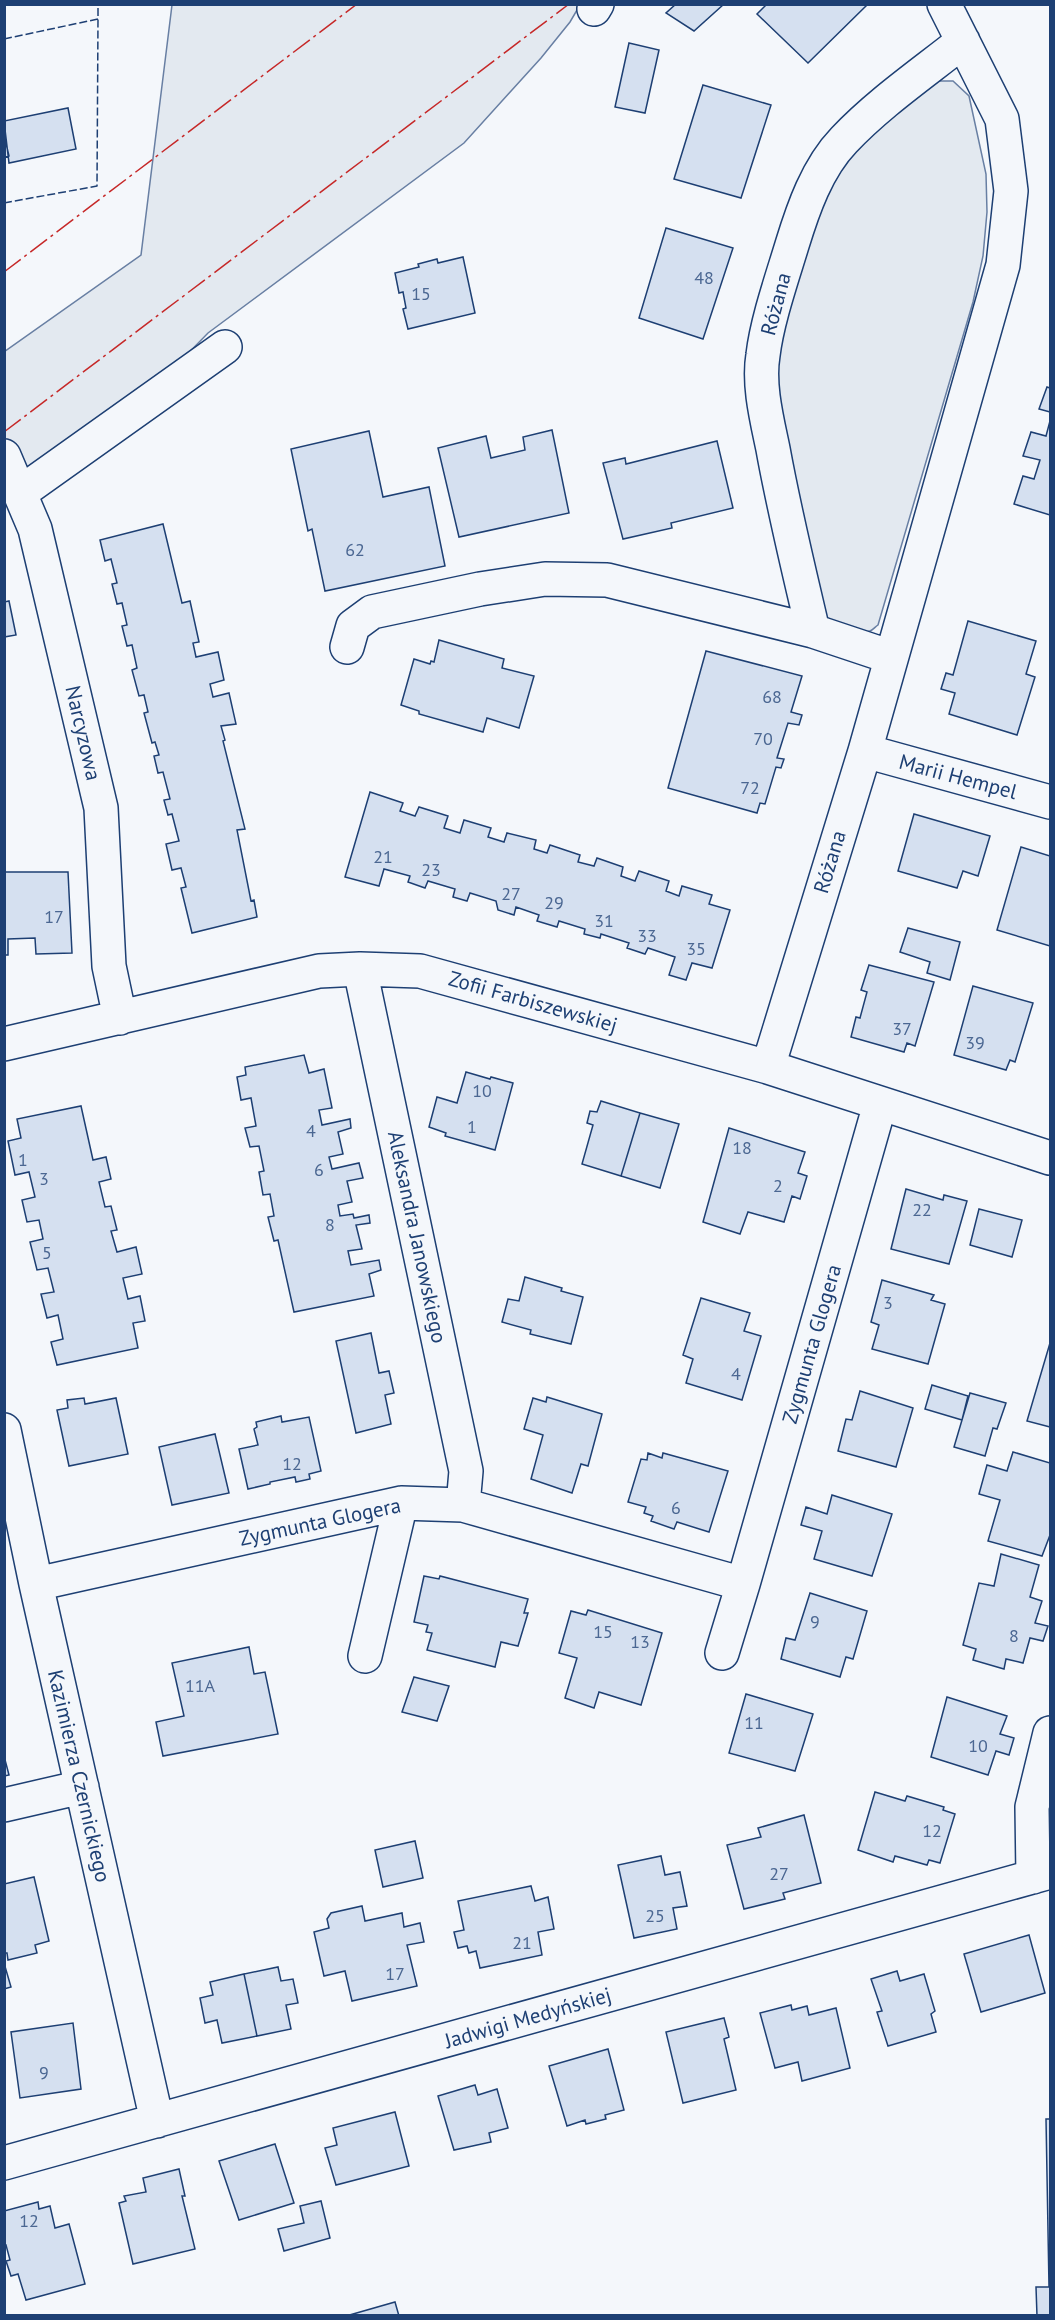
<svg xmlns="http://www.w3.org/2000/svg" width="1055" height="2320" font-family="'PT Sans',sans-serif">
  <rect width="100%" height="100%" fill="#f4f7fb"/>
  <path fill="#e3e9f0" stroke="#687fa3" stroke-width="1.5" d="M172,5H580L570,22L541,58L464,143L208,333L166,376L5,494L4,352L141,255Z
    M934,81H953L969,96L986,174L987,212L983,256L973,302L878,625C875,627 873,630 870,631C854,638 830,623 821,611L776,388L780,336L802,242L843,159Z"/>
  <path fill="#d5e0f0" stroke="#1d3f73" stroke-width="1.5" d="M676,4H724L694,31L666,13Z
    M767,4H868L808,63L757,14Z
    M629,43L659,50L645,113L615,107Z
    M703,85L771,105L741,198L674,179Z
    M68,108L76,149L9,163L4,121Z
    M4,135L9,156L4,157Z
    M666,228L733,248L703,339L639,318Z
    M463,257L475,313L408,329L403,309L406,308L403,292L399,293L395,273L419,267L418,264L437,259L438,263Z
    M1047,387L1050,388V412L1039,409Z
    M1050,421V515L1014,504L1023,476L1034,479L1040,460L1023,456L1031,432L1046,436Z
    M552,430L569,513L459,537L438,448L486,436L491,458L525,450L523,437Z
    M369,431L383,497L429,487L445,566L325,591L312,529L308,531L291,449Z
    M717,441L733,508L671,523L672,528L623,539L603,463L625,458L626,464Z
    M163,524L182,603L190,601L199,642L193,643L196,657L218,652L224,680L210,684L213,697L229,693L236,724L221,726L225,740L223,741L245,829L237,830L251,901L254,900L257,917L192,933L181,888L186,887L181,868L172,870L166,844L179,841L172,814L168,815L164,800L170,799L163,772L158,773L154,756L159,755L155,742L152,743L144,713L148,712L144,695L139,696L132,670L137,668L132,645L127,646L122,626L127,625L122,603L117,604L112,584L117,583L111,559L105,561L100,540Z
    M9,601L16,635L4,637V602Z
    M968,621L1036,641L1026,674L1035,677L1017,735L949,714L955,693L941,689L946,673L953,675Z
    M439,640L504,659L502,668L534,676L519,728L487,718L483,732L419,714V711L401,705L414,659L430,664L431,661L434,662Z
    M706,651L802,676L791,712L802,715L799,725L788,723L777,758L784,759L781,768L776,767L765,804L760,803L757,813L668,788Z
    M370,792L403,803L400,811L415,816L419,807L448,816L444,828L460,833L464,820L491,828L488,837L504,842L507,833L536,840L534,849L547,853L550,845L580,855L578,862L594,866L597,858L623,867L621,876L635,881L639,871L669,881L666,891L679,896L682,886L712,895L709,904L730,910L712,968L692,963L686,980L669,975L675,957L648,948L645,954L627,948L629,943L601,934L600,938L584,934L585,929L559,921L557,927L537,921L539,915L516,907L514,915L498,910L496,901L470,893L467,901L453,897L455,889L428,881L425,888L408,882L410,876L384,869L379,886L345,877Z
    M914,814L990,836L978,876L963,871L957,888L898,871Z
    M1021,847L1050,856V946L997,930Z
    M4,872H68L72,953L36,954L35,938L8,939V955H4Z
    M908,928L960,942L950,980L927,973L930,962L900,952Z
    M869,965L934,982L915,1046L907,1043L904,1052L851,1037L856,1017L860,1018L867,992L861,990Z
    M973,986L1033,1003L1015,1062L1010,1060L1006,1070L954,1055Z
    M304,1055L309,1073L324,1069L332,1108L319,1110L322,1125L350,1119L351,1128L338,1132L343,1154L329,1157L332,1169L359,1163L363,1178L347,1181L352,1202L338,1205L340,1216L353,1214L354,1218L369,1215L370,1223L356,1225L362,1249L348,1251L351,1265L379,1260L381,1270L369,1274L374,1296L294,1312L278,1240L274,1241L268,1217L274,1216L270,1194L263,1195L259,1172L264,1171L259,1146L250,1147L245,1128L256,1126L251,1098L241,1100L237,1077L246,1075L245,1067Z
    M466,1072L490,1079L491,1077L513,1083L495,1150L445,1136L446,1133L429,1127L437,1097L457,1103Z
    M601,1101L640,1113L621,1176L582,1164L593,1125L587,1123L590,1111L597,1112Z
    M81,1106L93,1160L106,1157L111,1179L99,1182L105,1207L111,1206L117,1230L111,1231L117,1252L136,1247L142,1274L123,1278L128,1299L140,1296L145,1321L133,1323L138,1348L57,1365L51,1342L63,1339L58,1315L47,1318L41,1294L54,1292L48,1268L37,1270L30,1242L43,1239L39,1220L27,1222L22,1200L35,1197L29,1172L15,1175L8,1141L21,1138L17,1119Z
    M640,1113L679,1124L660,1188L621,1176Z
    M729,1128L805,1152L798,1173L807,1176L800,1199L792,1196L784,1222L748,1212L740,1234L703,1222Z
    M906,1189L943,1200L944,1195L967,1201L949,1264L891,1249Z
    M979,1209L1022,1220L1012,1257L970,1245Z
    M525,1277L562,1288L561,1291L583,1297L571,1344L530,1334L531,1330L502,1322L508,1299L519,1301Z
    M882,1280L934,1295L931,1300L945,1304L928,1364L872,1349L879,1325L871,1322Z
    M701,1298L750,1313L744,1331L761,1336L742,1400L686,1383L693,1359L683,1355Z
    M371,1333L379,1373L389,1371L394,1393L385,1395L391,1424L356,1433L336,1341Z
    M1050,1343V1427L1027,1421Z
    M932,1385L968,1396L962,1420L925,1409Z
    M860,1391L913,1408L896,1467L838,1451L846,1419L852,1420Z
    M970,1393L1006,1403L997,1429L993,1428L985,1456L954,1447Z
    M547,1397L602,1414L588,1466L581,1464L572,1493L531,1479L543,1435L524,1429L533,1398L546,1402Z
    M84,1398L85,1404L116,1398L128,1454L69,1466L57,1410L68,1408L67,1400Z
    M281,1416L282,1422L309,1417L321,1471L309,1474L310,1479L296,1482L295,1477L270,1482V1484L248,1489L239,1449L258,1445L254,1429L257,1427L256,1422Z
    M215,1434L229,1493L172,1505L159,1447Z
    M1013,1452L1050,1463V1535L1042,1556L988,1541L1000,1500L979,1494L987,1465L1007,1471Z
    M648,1453L662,1458L663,1453L728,1471L709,1532L677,1522L674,1529L651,1521L653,1516L644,1513L646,1507L628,1502L641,1459L647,1460Z
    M832,1495L892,1514L872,1576L814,1559L822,1531L801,1525L806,1507L827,1514Z
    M1001,1554L1039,1565L1030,1597L1042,1601L1035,1623L1048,1626L1043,1641L1030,1638L1023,1663L1006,1659L1004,1669L973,1660L976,1649L963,1645L979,1583L994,1586Z
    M424,1576L439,1579L440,1576L528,1599L524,1613H528L518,1646L501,1642L495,1667L427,1650L432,1633L426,1632L428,1625L414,1622Z
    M810,1593L867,1611L853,1659L846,1657L840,1677L781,1659L786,1638L795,1640Z
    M588,1610L662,1633L641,1705L599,1692L594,1708L565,1698L577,1658L559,1653L571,1611L586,1615Z
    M249,1647L254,1674L265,1672L278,1734L163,1756L156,1722L184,1716L172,1663Z
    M414,1677L449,1686L437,1721L402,1712Z
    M746,1694L813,1714L795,1771L729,1753Z
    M947,1697L1007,1716L1000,1734L1014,1738L1009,1755L996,1751L988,1775L931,1757Z
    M4,1756L9,1775L4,1776Z
    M875,1792L905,1801L907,1796L944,1807L943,1810L955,1814L940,1863L929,1860L927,1865L895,1856L893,1862L858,1850Z
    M804,1815L821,1883L783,1893L785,1899L744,1909L727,1845L761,1837L758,1828Z
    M415,1841L423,1878L383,1887L375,1850Z
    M661,1856L665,1875L680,1872L687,1906L673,1908L677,1929L634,1938L618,1865Z
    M34,1877L49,1941L35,1945L37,1953L8,1960L7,1953H4V1884Z
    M531,1886L535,1901L548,1897L554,1929L538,1932L542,1955L480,1968L476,1951L469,1953L467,1946L458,1948L454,1932L464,1930L458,1901Z
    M362,1906L365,1921L402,1913L404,1927L420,1923L424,1942L407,1945L417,1986L352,2001L345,1971L324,1976L314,1932L329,1928L327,1919L331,1913Z
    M1029,1935L1045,1993L981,2012L964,1954Z
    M4,1963L11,1987L4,1989Z
    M278,1967L281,1981L293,1979L298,2003L286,2005L291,2029L257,2036L244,1974Z
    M897,1971L900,1981L924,1974L935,2011L931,2014L936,2032L888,2046L877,2012L882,2011L871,1979Z
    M244,1974L257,2036L222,2043L217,2020L205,2023L200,1998L213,1995L210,1982Z
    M791,2005L792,2010L807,2006L809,2015L836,2008L850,2068L802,2081L798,2062L775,2068L760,2013Z
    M724,2018L729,2037L724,2039L736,2090L683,2103L666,2032Z
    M73,2023L81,2089L20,2098L11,2032Z
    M608,2049L624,2110L605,2115L606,2119L586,2124L585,2120L567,2126L549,2066Z
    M475,2085L478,2095L497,2089L508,2128L489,2133L491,2142L454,2150L438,2096Z
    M395,2112L409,2166L336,2185L325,2148L337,2145L333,2128Z
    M1046,2119H1050V2316H1037L1036,2287H1049Z
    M275,2144L294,2203L239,2220L219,2161Z
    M179,2169L185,2196H182L195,2249L133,2264L119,2203L126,2201L124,2196L146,2192L143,2178Z
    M321,2201L330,2238L284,2251L278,2229L304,2223L300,2206Z
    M38,2202L39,2209L50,2206L55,2228L69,2224L85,2284L26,2300L18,2274L11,2276L6,2261L10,2260L6,2245L4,2246V2211Z
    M395,2302L399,2316H346Z"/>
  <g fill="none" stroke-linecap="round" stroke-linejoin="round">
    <defs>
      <path id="minor" d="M594,9L597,4
        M4,456L35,529L101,808L109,966L120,1018
        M20,493L225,347
        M813,631C799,571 784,510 773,449C767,420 758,385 763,355C767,321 782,278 792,245C803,209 817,168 844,140C879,103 923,73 963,41
        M347,647L353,626L372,612L480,589L545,579L607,580L813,631L891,657
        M865,751L1050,802
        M360,969L466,1471L463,1505
        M4,1044L319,971L360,969L420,971L768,1067L1050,1158
        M768,1067L865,751L1003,265L1011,191L1002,119L944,4
        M4,1430L36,1584L157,2121
        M36,1584L401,1503L463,1505L743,1584L880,1104
        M722,1653L743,1584
        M365,1656L401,1503
        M4,1805L82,1787
        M1033,1877L1032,1807L1050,1733
        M4,2163L1050,1872"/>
    </defs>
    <use href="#minor" stroke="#1d3f73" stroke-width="36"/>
    <use href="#minor" stroke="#f4f7fb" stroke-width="33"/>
    <path stroke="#1d3f73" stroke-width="1.5" stroke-dasharray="8 3" stroke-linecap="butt" d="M4,39L98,19V4
      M4,203L97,186L98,19"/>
    <path stroke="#c62828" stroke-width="1.5" stroke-dasharray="21 4.5 3 4.5" stroke-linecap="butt" d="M4,272L357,4
      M4,432L569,4"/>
  </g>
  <g text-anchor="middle" stroke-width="4.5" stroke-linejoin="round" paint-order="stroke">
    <g font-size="18" fill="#4b6792">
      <text x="704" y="284">48</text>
      <text x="421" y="300">15</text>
      <text x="355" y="556">62</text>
      <text x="772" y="703">68</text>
      <text x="763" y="745">70</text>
      <text x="750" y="794">72</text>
      <text x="383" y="863">21</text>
      <text x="431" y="876">23</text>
      <text x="511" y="900">27</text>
      <text x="554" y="909">29</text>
      <text x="54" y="923">17</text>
      <text x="604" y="927">31</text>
      <text x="647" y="942">33</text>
      <text x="696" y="955">35</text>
      <text x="902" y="1035">37</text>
      <text x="975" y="1049">39</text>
      <text x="482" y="1097">10</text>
      <text x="472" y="1133">1</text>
      <text x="311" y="1137">4</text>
      <text x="742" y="1154">18</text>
      <text x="23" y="1166">1</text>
      <text x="319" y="1176">6</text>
      <text x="44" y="1185">3</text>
      <text x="778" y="1192">2</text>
      <text x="922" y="1216">22</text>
      <text x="330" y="1231">8</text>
      <text x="47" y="1259">5</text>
      <text x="888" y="1309">3</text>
      <text x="736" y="1380">4</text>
      <text x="292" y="1470">12</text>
      <text x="676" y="1514">6</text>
      <text x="815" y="1628">9</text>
      <text x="603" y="1638">15</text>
      <text x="1014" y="1642">8</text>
      <text x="640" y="1648">13</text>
      <text x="200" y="1692">11A</text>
      <text x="754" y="1729">11</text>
      <text x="978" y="1752">10</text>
      <text x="932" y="1837">12</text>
      <text x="779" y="1880">27</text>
      <text x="655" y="1922">25</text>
      <text x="522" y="1949">21</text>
      <text x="395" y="1980">17</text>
      <text x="44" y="2079">9</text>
      <text x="29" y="2227">12</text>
    </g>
    <g font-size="21" fill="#1d3f73" stroke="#f4f7fb">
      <text transform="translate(776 304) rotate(-75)" y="7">Różana</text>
      <text transform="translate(83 733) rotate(77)" y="7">Narcyzowa</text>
      <text transform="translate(958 777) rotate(15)" y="7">Marii Hempel</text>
      <text transform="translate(830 862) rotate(-73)" y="7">Różana</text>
      <text transform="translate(533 1002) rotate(16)" y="7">Zofii Farbiszewskiej</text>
      <text transform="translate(417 1237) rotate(78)" y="7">Aleksandra Janowskiego</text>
      <text transform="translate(812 1344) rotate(-74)" y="7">Zygmunta Glogera</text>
      <text transform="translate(320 1522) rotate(-12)" y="7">Zygmunta Glogera</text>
      <text transform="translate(79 1776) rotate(77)" y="7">Kazimierza Czernickiego</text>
      <text transform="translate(528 2018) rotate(-16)" y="7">Jadwigi Medyńskiej</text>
    </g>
  </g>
  <rect width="1055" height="2320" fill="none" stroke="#1d3f73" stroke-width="12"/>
</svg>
